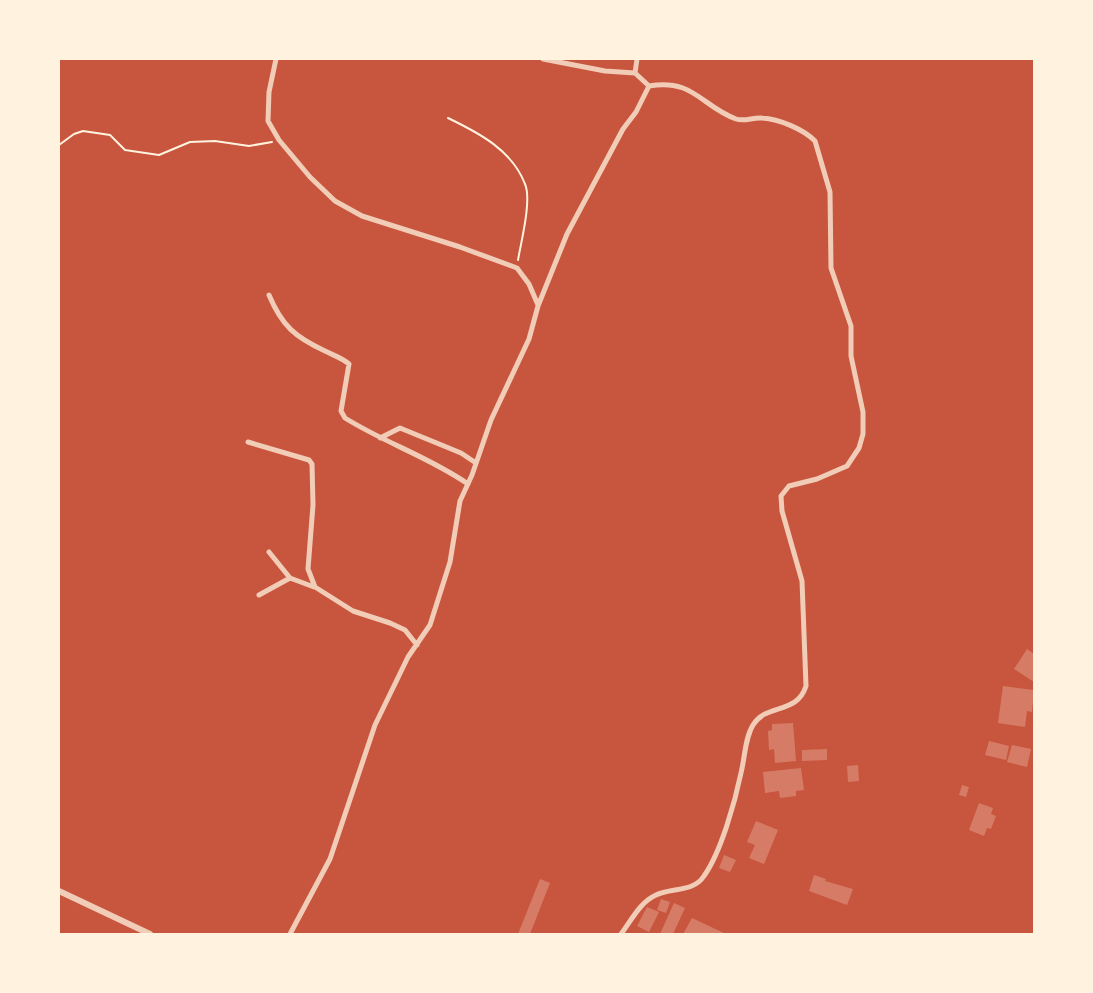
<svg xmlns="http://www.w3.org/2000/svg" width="1093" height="993" font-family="Arial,sans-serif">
  <rect width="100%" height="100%" fill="#c8553d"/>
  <path fill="#d67c66" d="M1027,649L1034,654V682L1014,669Z
    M1003,686L1034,690L1032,712L1027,711L1025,727L998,723Z
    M793,723L796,761L775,763L774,749L769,750L768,731L772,730V724Z
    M989,741L1009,746L1006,760L985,755Z
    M1012,745L1031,749L1027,767L1007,762Z
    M827,749V760L802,761V750Z
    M858,765L859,781L848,782L847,766Z
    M801,768L804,790L796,791V796L780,798L779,791L765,793L763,772Z
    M962,785L969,787L966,797L959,795Z
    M979,803L993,808L991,814L996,816L991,829L987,828L984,836L969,830Z
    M756,821L778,830L764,864L749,858L755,845L747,842Z
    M724,855L736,860L730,872L719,868Z
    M814,875L826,879L825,881L853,889L847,905L809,891Z
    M540,879L550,883L530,934H518Z
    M661,899L670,902L666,913L657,910Z
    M674,903L685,908L673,934H660Z
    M647,907L659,912L649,932L637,926Z
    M692,918L726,934H683Z"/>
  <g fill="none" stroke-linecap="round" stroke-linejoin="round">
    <path stroke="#fff3e0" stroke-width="2" d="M448,118C479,133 512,150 525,184C532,200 521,242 518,260
      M59,145L74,134L83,131L110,135L125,150L159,155L190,142L215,141L249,146L272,142"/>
    <path stroke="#f1ccb7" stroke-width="5" d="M276,59L269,92L268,121L279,140L310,177L335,201L362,216L460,247L517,268L529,284L538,305
      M543,59L605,71L635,73
      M637,59L635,73L649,86
      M269,295C282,326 295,337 325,351C333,355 342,358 349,364L341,411L345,418C385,443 429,457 468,484
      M380,438L400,428L461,453L476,463
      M248,442L309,460L312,464L313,505L308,569L315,587L353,611L390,623L405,630L417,645
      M269,552L290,578L314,587
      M259,595L290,578
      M290,934L330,859L375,725L408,657L430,625L450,562L460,501L472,475L491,420L529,339L538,306L567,234L623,129L636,112L649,86
      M621,934C631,921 640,902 656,895C671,887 693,893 704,876C721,852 735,802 741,773C745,757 745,738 753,725C766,703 797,715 806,686L802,581L782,511L781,496L789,486L817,479L847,466L859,448L863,434V412L851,356V326L831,268L830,192L815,141C803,129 779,119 762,118C753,117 745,122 736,119C701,106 693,78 649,86"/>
    <path stroke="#f1ccb7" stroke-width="6" d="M59,891L150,934"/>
  </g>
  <rect width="1093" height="993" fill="none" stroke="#fff3e0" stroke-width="120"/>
</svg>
